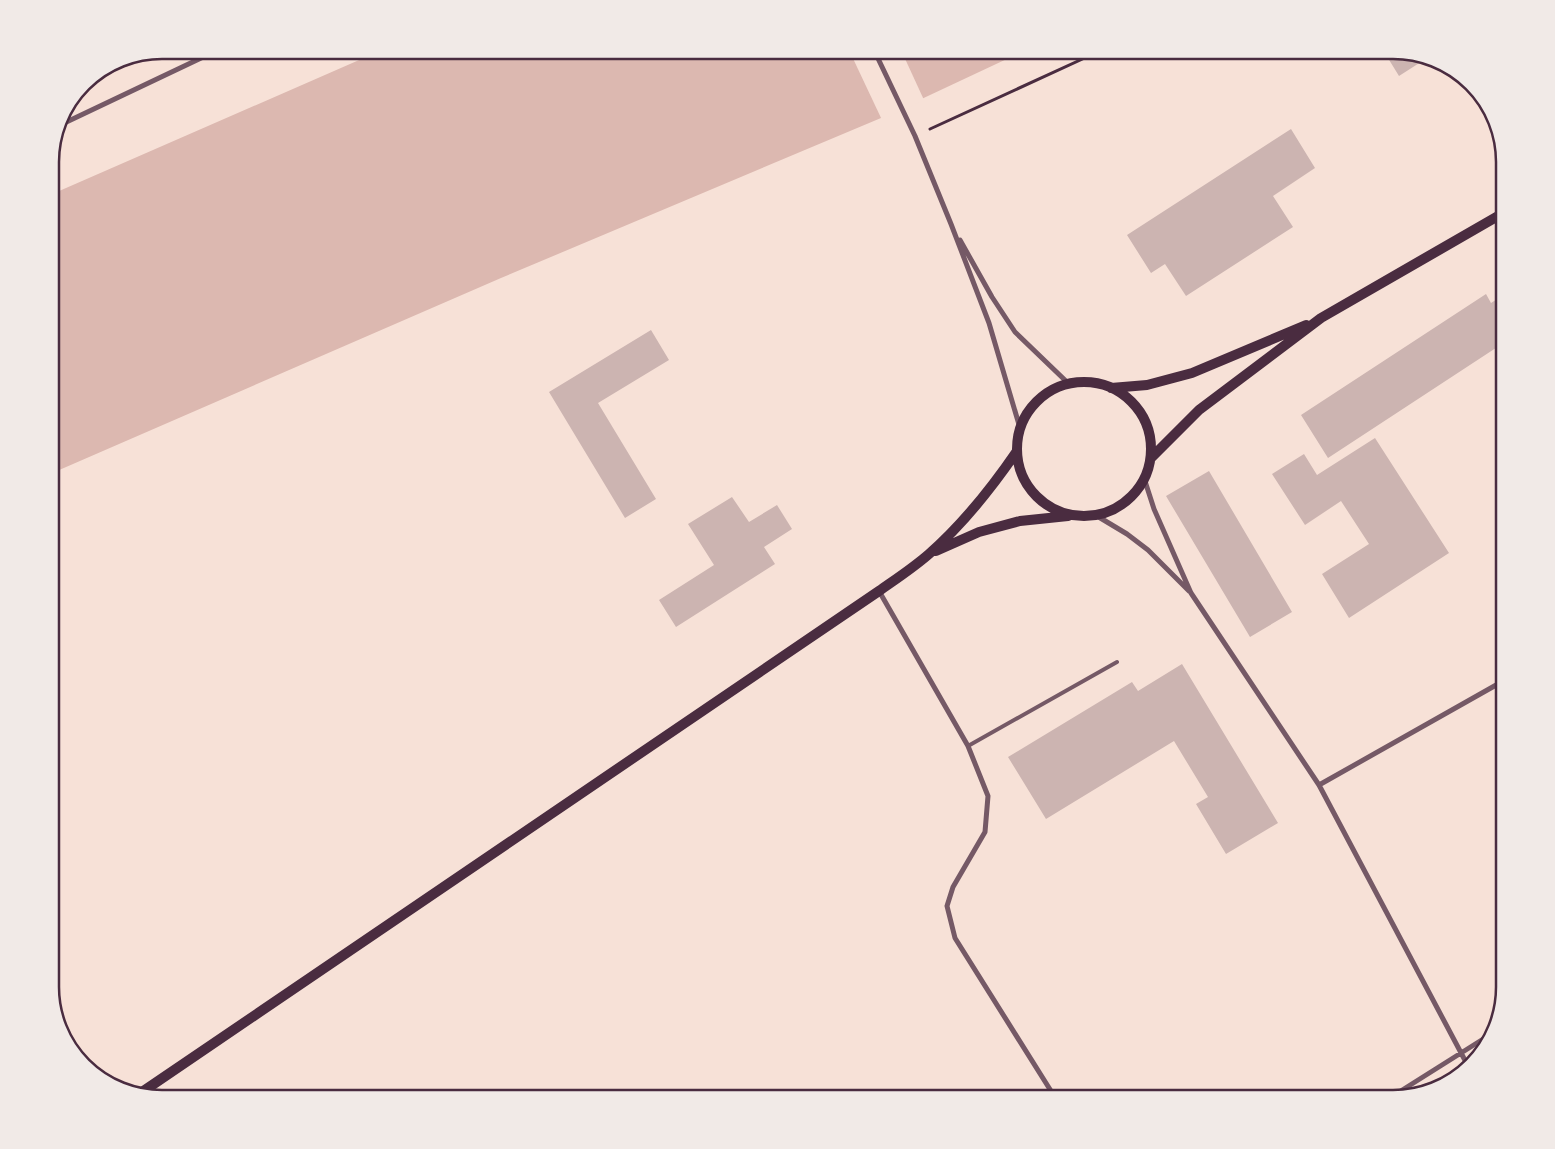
<svg xmlns="http://www.w3.org/2000/svg" width="1555" height="1149" font-family="Helvetica,sans-serif">
  <rect width="100%" height="100%" fill="#f7e1d7"/>
  <path fill="#dcb8b0" d="M382,50H1026L881,118L501,278L50,474V195Z"/>
  <path fill="#f7e1d7" d="M849,50H901L924,100L882,120Z"/>
  <path fill="#ccb4b1" d="M1383,50H1393L1424,60L1399,76Z
    M1291,129L1315,168L1273,196L1293,227L1186,296L1165,264L1151,273L1127,235Z
    M1486,294L1491,303L1505,294V342L1328,458L1301,415Z
    M651,330L669,360L598,403L656,499L625,518L549,392Z
    M1375,438L1449,553L1349,618L1322,574L1369,544L1341,501L1305,525L1272,474L1304,454L1317,475Z
    M1209,471L1292,612L1250,637L1166,496Z
    M732,497L749,522L777,505L792,529L764,547L775,564L676,627L659,600L714,565L688,524Z
    M1182,664L1278,823L1226,854L1196,804L1208,797L1174,741L1046,819L1008,757L1132,682L1138,691Z"/>
  <g fill="none" stroke-linecap="round" stroke-linejoin="round">
    <path stroke="#4a2c40" stroke-width="3" d="M930,129L1102,50"/>
    <path stroke="#755966" stroke-width="4" d="M968,746L1117,662"/>
    <path stroke="#755966" stroke-width="5" d="M874,50L915,136L951,224L989,323L1020,428
      M58,126L218,50
      M960,240L992,297L1015,332L1069,384
      M1144,478L1154,509L1191,593L1319,785L1468,1066
      M1097,516L1127,534L1148,550L1189,591
      M879,591L968,746L988,796L985,832L953,887L947,906L955,938L1056,1099
      M1319,785L1505,680
      M1388,1099L1488,1036"/>
    <path stroke="#4a2c40" stroke-width="10" d="M1017 449a67 67 0 1 1 134 0a67 67 0 1 1-134 0Z
      M1111,388L1147,385L1192,373L1306,325
      M1151,458L1199,410L1321,318L1505,212
      M936,551L979,532L1020,521L1068,516
      M142,1092L879,591C896,579 913,568 929,554C963,524 991,489 1017,451"/>
  </g>
  <path d="M0 0H1555V1149H0ZM162 59H1393A103 103 0 0 1 1496 162V987A103 103 0 0 1 1393 1090H162A103 103 0 0 1 59 987V162A103 103 0 0 1 162 59Z" fill="#f1eae7" fill-rule="evenodd"/>
  <path fill="none" stroke="#4a2c40" stroke-width="2.5" d="M162 59H1393A103 103 0 0 1 1496 162V987A103 103 0 0 1 1393 1090H162A103 103 0 0 1 59 987V162A103 103 0 0 1 162 59Z"/>
</svg>
